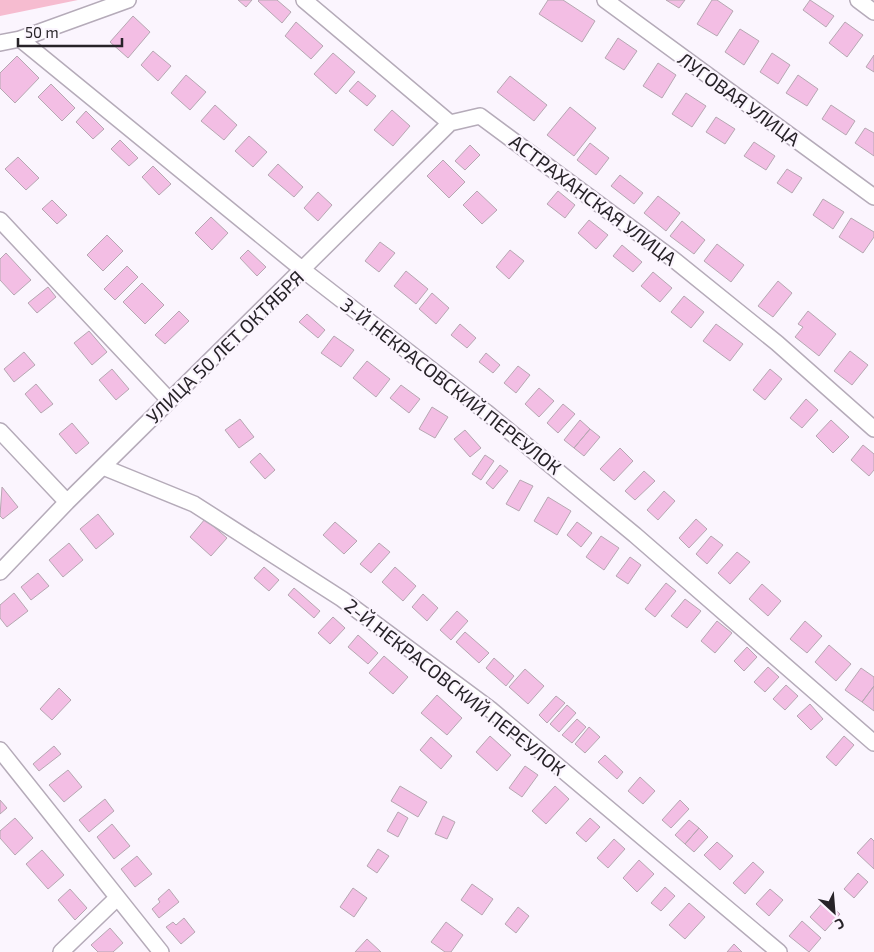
<svg xmlns="http://www.w3.org/2000/svg" width="874" height="952" font-family="'Exo 2',sans-serif">
  <rect width="100%" height="100%" fill="#fbf5fe"/>
  <path fill="#f6bcd0" d="M0,0H78L0,16Z"/>
  <path fill="#f3bee4" stroke="#b6a7b2" d="M238,0H252L246,7Z
    M259,0H277L291,12L282,23L258,1Z
    M548,0H563L595,21L582,42L539,14Z
    M666,0H685L679,8Z
    M712,0H717L733,11L717,36L697,24Z
    M810,0L834,16L826,27L803,10Z
    M133,16L150,32L128,58L110,42Z
    M296,22L323,46L311,59L285,36Z
    M845,22L863,35L847,57L829,43Z
    M740,29L759,41L744,65L725,52Z
    M618,38L637,51L624,70L605,58Z
    M153,51L171,66L158,81L141,65Z
    M333,53L355,72L336,94L314,74Z
    M772,53L790,65L778,84L760,72Z
    M874,55V72L866,67Z
    M17,56L39,78L15,103L0,88V73Z
    M658,63L676,75L662,98L643,86Z
    M186,75L206,92L190,110L171,93Z
    M798,75L818,89L807,106L786,93Z
    M510,76L547,105L534,121L497,92Z
    M358,81L376,96L367,106L349,91Z
    M51,84L75,108L62,121L38,97Z
    M686,93L706,106L692,127L672,114Z
    M215,105L237,125L224,140L201,121Z
    M831,105L855,121L846,135L822,119Z
    M570,107L596,128L574,156L547,135Z
    M392,110L410,126L393,146L374,130Z
    M86,111L104,129L93,139L76,122Z
    M716,117L735,129L725,144L706,132Z
    M865,128L874,133V156L855,143Z
    M249,136L267,152L253,167L235,151Z
    M120,140L138,158L129,166L111,149Z
    M754,142L775,156L766,170L744,156Z
    M590,143L609,158L596,175L577,160Z
    M470,145L480,155L465,170L455,161Z
    M18,157L39,178L26,190L5,169Z
    M443,160L465,182L449,198L427,176Z
    M278,164L303,187L294,197L268,175Z
    M153,166L171,184L159,195L142,177Z
    M787,169L802,178L792,193L777,183Z
    M620,175L643,193L634,204L611,186Z
    M477,191L497,210L482,224L463,205Z
    M558,191L575,205L565,218L547,204Z
    M318,192L332,205L318,221L304,208Z
    M658,196L680,213L666,231L644,213Z
    M823,199L844,212L833,229L813,215Z
    M52,200L67,215L57,224L42,209Z
    M211,217L228,233L212,250L195,233Z
    M851,218L874,232V237L863,253L839,237Z
    M589,220L608,235L596,249L578,233Z
    M682,221L705,240L694,254L670,236Z
    M107,235L123,251L103,271L87,255Z
    M380,242L395,253L379,272L365,261Z
    M717,244L744,265L731,282L704,261Z
    M622,245L642,262L633,272L613,256Z
    M248,250L266,267L257,276L240,258Z
    M510,250L524,261L509,279L496,267Z
    M6,253L31,280L14,295L0,280V259Z
    M127,266L138,277L115,300L104,289Z
    M406,271L428,289L416,304L394,286Z
    M653,272L672,288L660,302L641,286Z
    M778,281L792,293L773,317L758,306Z
    M142,283L164,305L145,324L123,302Z
    M48,287L56,297L37,313L28,303Z
    M432,293L449,308L436,324L419,309Z
    M684,296L704,312L691,328L671,312Z
    M179,311L189,321L165,344L155,335Z
    M808,311L836,334L819,356L795,337L803,327L798,324Z
    M307,314L325,330L318,338L299,322Z
    M460,324L476,338L467,348L451,335Z
    M716,324L743,344L730,361L703,341Z
    M89,331L107,352L92,365L74,343Z
    M334,336L354,350L341,367L321,353Z
    M850,351L868,365L852,385L834,371Z
    M24,352L35,365L14,382L4,369Z
    M486,353L500,365L493,373L479,362Z
    M367,361L390,379L376,397L353,378Z
    M518,366L530,375L516,393L504,383Z
    M112,369L129,389L116,400L99,380Z
    M770,369L782,379L765,400L753,390Z
    M36,384L53,404L41,413L25,394Z
    M401,385L420,399L409,413L390,398Z
    M539,388L554,401L539,417L525,404Z
    M806,399L818,410L802,428L790,418Z
    M563,404L575,414L558,433L547,423Z
    M432,407L448,417L435,438L419,429Z
    M240,419L254,437L239,448L225,430Z
    M580,420L590,429L574,448L564,440Z
    M831,420L849,437L833,453L816,436Z
    M72,423L89,443L76,454L59,434Z
    M590,429L600,437L584,456L574,448Z
    M465,430L481,448L470,457L454,439Z
    M863,445L874,454V470L869,476L851,460Z
    M620,448L633,461L614,481L600,469Z
    M260,453L275,470L265,479L250,462Z
    M485,455L494,461L481,480L472,474Z
    M500,465L508,471L493,489L486,483Z
    M644,471L655,481L635,500L625,491Z
    M520,480L533,486L519,511L506,504Z
    M2,487L18,507L3,519L0,516Z
    M664,491L675,501L658,520L647,510Z
    M548,497L571,511L557,535L534,521Z
    M98,514L114,534L96,549L80,529Z
    M205,519L227,538L211,556L190,537Z
    M696,519L707,529L689,548L679,538Z
    M335,522L357,541L344,554L323,535Z
    M577,522L592,533L581,547L567,535Z
    M601,536L619,548L604,570L586,557Z
    M711,536L723,545L707,564L696,554Z
    M69,543L83,560L63,577L49,560Z
    M379,543L390,552L371,573L360,564Z
    M737,552L750,562L730,584L718,573Z
    M630,557L641,565L628,584L616,576Z
    M264,567L279,580L269,591L254,578Z
    M395,567L416,586L403,601L382,582Z
    M38,573L49,586L31,600L21,587Z
    M666,583L676,591L655,617L645,609Z
    M762,584L781,601L768,616L749,599Z
    M294,588L320,611L314,618L288,595Z
    M14,593L28,611L7,627L0,618V605Z
    M423,594L438,608L427,621L412,607Z
    M685,599L701,611L687,628L671,616Z
    M457,611L468,621L451,640L440,630Z
    M333,617L345,628L330,644L318,633Z
    M717,621L732,633L715,653L701,641Z
    M805,621L822,636L807,653L790,639Z
    M465,632L489,653L479,663L456,642Z
    M358,635L378,653L368,664L348,647Z
    M829,645L851,664L836,681L815,662Z
    M747,647L757,657L744,671L734,661Z
    M384,656L408,677L393,694L369,673Z
    M494,658L514,676L506,686L486,668Z
    M768,667L779,677L765,692L754,682Z
    M861,668L874,677V686L862,702L845,690Z
    M525,669L544,686L528,704L509,687Z
    M786,685L798,696L785,710L773,699Z
    M874,686V711L862,702Z
    M59,688L71,700L52,720L40,709Z
    M437,695L462,718L447,735L421,713Z
    M556,696L565,703L547,723L539,715Z
    M810,704L823,719L811,730L797,716Z
    M567,705L576,713L559,732L550,724Z
    M577,719L586,727L572,743L562,735Z
    M589,727L600,737L585,753L575,744Z
    M490,736L511,755L497,771L476,752Z
    M844,736L854,745L836,766L826,757Z
    M431,737L452,756L441,769L420,750Z
    M54,746L61,754L39,771L33,764Z
    M605,755L623,772L617,779L598,762Z
    M525,766L538,775L522,797L509,788Z
    M68,770L82,787L64,802L49,785Z
    M640,777L655,791L643,804L628,791Z
    M400,786L427,802L418,817L391,801Z
    M555,786L569,799L546,824L532,811Z
    M105,799L114,811L89,832L79,820Z
    M0,800L7,808L0,814Z
    M680,800L689,809L671,828L662,820Z
    M398,812L408,818L398,837L387,831Z
    M443,816L455,822L447,839L435,834Z
    M15,818L33,838L15,855L0,838V831Z
    M590,818L600,827L586,842L576,833Z
    M689,820L699,828L685,844L675,835Z
    M112,824L130,846L114,859L97,837Z
    M699,828L708,837L694,852L685,844Z
    M871,838L874,841V869L857,853Z
    M614,839L625,849L608,868L597,858Z
    M717,842L733,856L720,870L704,855Z
    M378,849L389,856L377,873L367,866Z
    M42,850L64,875L48,889L26,864Z
    M137,856L152,874L135,887L121,869Z
    M639,860L654,874L637,892L623,878Z
    M753,862L764,872L745,894L733,883Z
    M858,873L868,882L854,898L844,889Z
    M472,884L493,899L482,915L461,900Z
    M665,887L675,896L661,911L651,903Z
    M353,888L367,898L354,917L340,907Z
    M70,889L87,908L75,920L58,900Z
    M169,889L179,902L159,918L152,909L160,902L158,899Z
    M770,889L783,900L769,916L756,904Z
    M825,900L840,914L825,931L810,917Z
    M689,903L705,917L685,939L669,925Z
    M518,907L529,916L516,933L505,924Z
    M184,918L195,932L181,944L166,927L173,922L176,925Z
    M802,921L821,938L809,952L789,936Z
    M446,922L463,935L451,952H445L431,942Z
    M110,928L123,943L113,952H98L91,945Z
    M367,939L381,952H355Z
    M734,944L742,952H727Z"/>
  <g fill="none" stroke-linecap="round" stroke-linejoin="round">
    <defs>
      <path id="minor" d="M304,0L450,123L480,116L673,259L777,343L874,429
        M605,0L874,197
        M858,0L874,12
        M20,39L303,270L486,412L635,535L874,743
        M0,43L20,39L128,0
        M0,220L169,400
        M0,431L67,502
        M103,467L194,504L342,599L490,709L779,952
        M0,572L67,502L450,123
        M0,750L161,952
        M61,952L117,898"/>
    </defs>
    <use href="#minor" stroke="#b5abb9" stroke-width="18"/>
    <use href="#minor" stroke="#fff" stroke-width="15"/>
  </g>
  <g text-anchor="middle" stroke-width="4.5" stroke-linejoin="round" paint-order="stroke">
    <g font-size="19" fill="#272328" stroke="#fbf5fe">
      <text transform="translate(739 99) rotate(36)" y="7">ЛУГОВАЯ УЛИЦА</text>
      <text transform="translate(593 200) rotate(37)" y="7">АСТРАХАНСКАЯ УЛИЦА</text>
      <text transform="translate(225 347) rotate(-44)" y="7">УЛИЦА 50 ЛЕТ ОКТЯБРЯ</text>
      <text transform="translate(451 386) rotate(38)" y="7">3-Й НЕКРАСОВСКИЙ ПЕРЕУЛОК</text>
      <text transform="translate(455 687) rotate(38)" y="7">2-Й НЕКРАСОВСКИЙ ПЕРЕУЛОК</text>
    </g>
  </g>
  <g transform="translate(834 912) rotate(154)" stroke="#fbf5fe" stroke-width="4" paint-order="stroke">
  <path d="M0-4L9 19L0 12L-9 19Z" fill="#272328"/>
  <text y="-8" font-size="14" font-weight="bold" text-anchor="middle" fill="#272328">С</text>
  </g>
  <path d="M18 38v8h104v-8" fill="none" stroke="#272328" stroke-width="2.5"/>
  <text x="25" y="38" font-size="15" fill="#272328" stroke="#fbf5fe" stroke-width="4" paint-order="stroke">50 m</text>
</svg>
